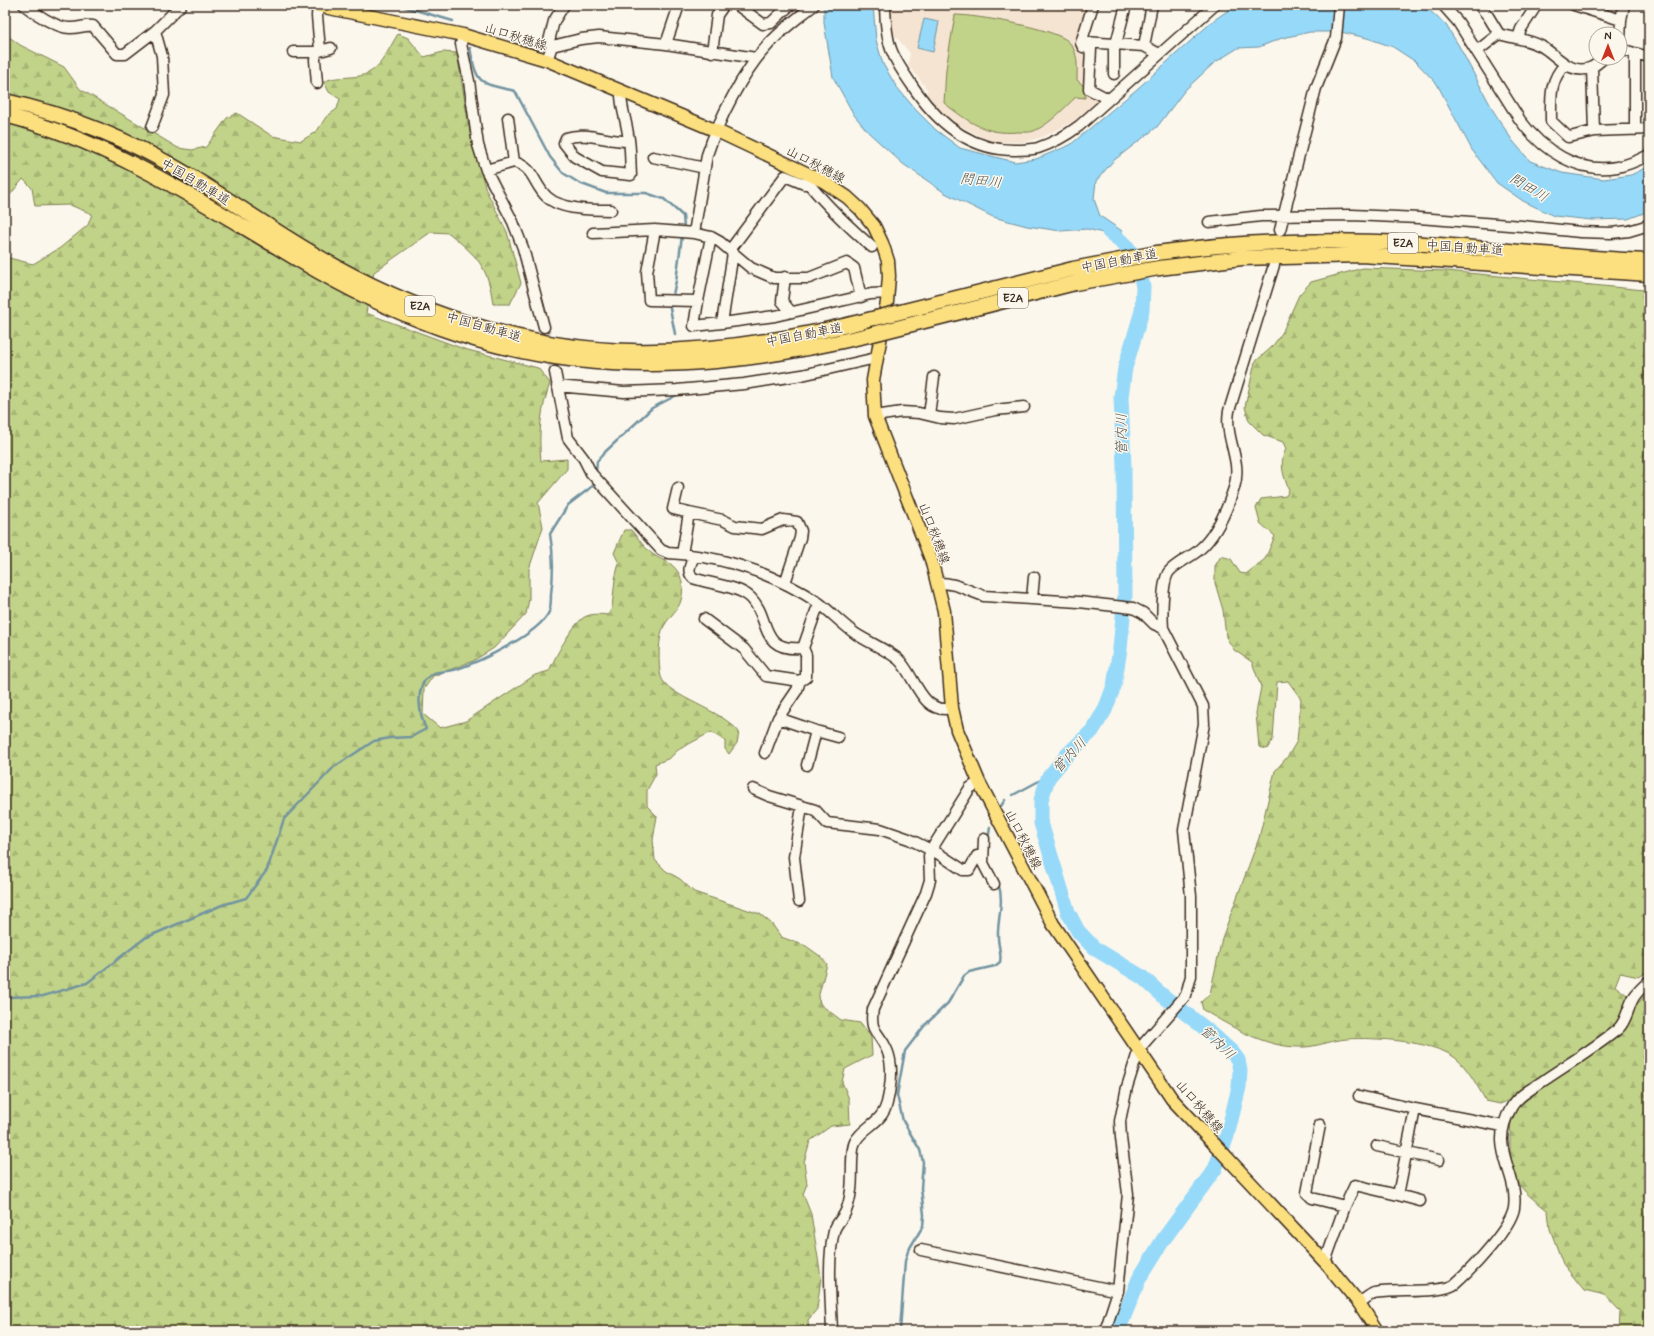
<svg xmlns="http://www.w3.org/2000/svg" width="1654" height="1336" font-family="Mynerve,'Klee One',sans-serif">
  <defs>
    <pattern id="forest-firs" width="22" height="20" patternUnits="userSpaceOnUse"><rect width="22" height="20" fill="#c1d388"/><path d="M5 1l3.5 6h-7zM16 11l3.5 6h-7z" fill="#a7b575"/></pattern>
  </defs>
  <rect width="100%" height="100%" fill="#fbf7ec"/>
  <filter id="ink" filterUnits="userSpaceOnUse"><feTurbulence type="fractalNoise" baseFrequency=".025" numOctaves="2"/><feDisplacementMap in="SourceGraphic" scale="8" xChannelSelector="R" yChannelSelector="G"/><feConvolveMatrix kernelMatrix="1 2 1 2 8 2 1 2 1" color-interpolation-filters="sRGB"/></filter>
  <g filter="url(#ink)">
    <path fill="#f5e4d2" d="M890,5H1091L1079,40L1089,52L1086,92L1099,100L1074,121L1043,137L1025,142H997L983,138L957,124L938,109L927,96V89L908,65L910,53L891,31Z"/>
    <path fill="url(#forest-firs)" stroke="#7e7e53" d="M5,25L8,36L20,45L64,67L80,89L178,148L192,150L206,147L227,118L237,113L272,136L301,141L317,131L326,117L337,109L340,99L329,92L324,82C332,77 341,78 351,77C379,76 384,56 398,34L408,38L424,57L443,52L457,53L470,133L486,190L507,232L521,283L510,304H493C488,265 477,257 449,233L431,232L374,272L366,313L464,349L538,368L550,383C541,410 538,432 541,461L567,459V469L538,503L543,527L529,569V599L526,614L494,648L473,661L433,676L424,689L423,714L440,728L466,721L535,675L549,671C555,657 571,627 583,618C591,613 599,614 608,615L612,608L615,579L619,563L614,553L624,530H631C638,538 645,549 654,555C664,562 670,560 678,572C684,580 684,598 678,607C674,613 668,619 664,626C658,636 658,666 661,677C668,697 723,710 739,732L737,743L729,754L725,749V741L711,732L678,750L670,758L655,764L656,774L647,790V806L657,816L653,840L655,860L666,871L680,879L694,892L760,914L772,924L781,937L806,946L820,956L827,964L818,998L821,1005L841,1020L860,1023L871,1037L872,1055L845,1069L842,1082L849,1099L850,1124L831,1126L810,1141L804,1162L807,1184L803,1194L811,1214L821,1277L817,1309L808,1320L809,1331H5V257L33,264L60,248L88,225L92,214L70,205L35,206L32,188L23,179L5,201Z
      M1363,268L1447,271L1644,290L1649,294V971L1639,977L1620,973L1615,986L1638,1003L1649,992V1331H1619L1620,1311L1605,1295L1584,1290L1563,1264L1550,1229L1548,1211C1539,1203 1526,1195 1520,1185C1504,1161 1512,1126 1512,1099L1500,1104L1486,1101C1477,1086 1468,1067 1454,1057C1432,1041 1373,1037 1347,1039C1331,1040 1315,1048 1299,1047C1264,1047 1232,1027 1203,1010L1201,1002L1210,994L1222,938L1259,838L1275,771L1288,756L1297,741L1301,699L1288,681L1277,682L1273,739L1267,749L1259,747L1256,713L1261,687L1252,662L1234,650L1226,637L1223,610L1215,583V566L1221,556L1231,559L1240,573L1246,574L1265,559L1275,536L1260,523L1256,508L1261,499L1286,496L1289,490C1283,475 1279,463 1286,449L1283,442L1263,435L1249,421L1245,407L1255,362L1272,347L1282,333L1299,295L1311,282Z"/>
    <path fill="#c1d388" stroke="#7e7e53" d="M955,15C975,15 1055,28 1069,42C1079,53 1077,67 1077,80L1085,87V98L1076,97C1064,108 1051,123 1036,130C1031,133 1023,132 1018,132C985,135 969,122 944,103L946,69Z"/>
    <path fill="#97d9f9" stroke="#7293a1" d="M824,5H873L876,40L883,64L896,86L915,109L936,130L960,148L1015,162L1036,159L1070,145L1137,89L1214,20L1236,5H1418L1429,10L1446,25L1459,46L1494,112L1512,140L1530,161L1562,173L1604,179L1631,175L1649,166V211L1628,219L1591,220L1554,216L1523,201L1497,183L1472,150L1437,84L1416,62L1393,47L1367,38L1341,32H1310L1282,38L1259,47L1238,48L1214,63L1185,90L1157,127L1113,161L1096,181L1094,199L1100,216L1122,231L1125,244L1107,234L1087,229L1061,231L1027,226L993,217L945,193L903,164L869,133L854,115L833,77L824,23Z
      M924,19L939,22L933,52L917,48Z"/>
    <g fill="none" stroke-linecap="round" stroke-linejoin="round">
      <path stroke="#7293a1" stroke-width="2.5" d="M398,5L453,21
        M470,48C477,85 479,83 515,91L550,157L563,173L579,183L606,193H646L664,199L683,216L684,227
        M672,299L676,281L682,236
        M671,303L670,308L675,334
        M596,473L597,461L605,452L652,408L677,395V393
        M1013,795L1039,781L1048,778
        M1001,806L1005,800
        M988,840L990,827
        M5,997L43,996L87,983L145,938L222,905L246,898L267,870L284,819L334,767L374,741L390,738L411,737L426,729C420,716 415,692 426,679C434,669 446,673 457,669C479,662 539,634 549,612C551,607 551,600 551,594C554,572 554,556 550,534L568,505L594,485V482
        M900,1331L905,1261L908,1251L923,1226L924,1215L921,1188L923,1162L920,1150L903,1121L897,1095L905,1051L925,1025L948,1003L964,976L969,972L995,966L1000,962C1002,954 998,946 998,937C997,919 1005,902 998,883"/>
      <path stroke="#97d9f9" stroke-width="15" d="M1109,232L1125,244L1138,262L1143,287L1142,311L1125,368L1121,397L1124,466L1125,595L1120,649L1114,686L1105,710L1092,731L1067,755L1048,778L1041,800V823L1068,912L1078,931L1094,948L1142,977L1162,995L1211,1033L1232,1052L1238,1060L1240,1071L1239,1087L1227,1136L1215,1169L1163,1240L1139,1279L1118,1331"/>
      <path stroke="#d5cec3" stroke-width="10" stroke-dasharray="10 5" stroke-linecap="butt" d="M544,327L555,372"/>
      <defs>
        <path id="minor" d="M24,5C34,13 58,29 71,28C79,28 85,25 93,26L117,54H125L155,31L162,56L164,95L152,127
          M737,5L763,24L771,23L790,5
          M885,5C886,49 892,56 916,91C940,125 971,150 1014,150C1022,150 1031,150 1038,148C1053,143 1067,135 1079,126L1215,5
          M1093,5L1081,43L1083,47L1091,48L1089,89L1108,99
          M1443,5L1458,22L1520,120C1542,150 1578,174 1617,167C1629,165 1639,160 1649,155
          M1479,5L1488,16L1499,34C1513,38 1527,39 1541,46C1557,55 1571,77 1592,67C1596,65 1600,61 1604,58
          M1574,5L1621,20
          M318,6L317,16L320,50
          M155,31L181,5
          M463,35L461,44L469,81L478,145L486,170L513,222L523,248L544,327
          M1518,38L1521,29L1534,9
          M1620,40L1621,20L1624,5
          M1085,42L1144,46L1159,54
          M666,44L679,5
          M1116,44L1126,5
          M552,46L549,41L554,21L564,5
          M1144,46L1152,5
          M1620,49L1649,57
          M1477,51L1499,34
          M293,52H316L331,48
          M316,52L315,60L317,83
          M712,52L717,15L724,5
          M547,60L552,46L581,39L599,37L666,44L756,58
          M1565,65C1549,80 1551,100 1551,121L1568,137C1577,136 1587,132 1596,131C1613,130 1631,130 1649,129
          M1592,67L1594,131
          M1114,74V44
          M621,90C620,105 626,119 628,134C631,147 630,161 631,175L602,172L575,157L564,143L566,138C586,131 608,142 629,141
          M1635,130V54
          M653,157L705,168
          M514,162C535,168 533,184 547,197C561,210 593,210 611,210
          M486,170L514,162L508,118
          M810,177L809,184C828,207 849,227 872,247
          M1209,222L1261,216L1352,215L1419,218L1522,226L1580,232L1611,233L1629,231L1649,225
          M655,230L647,272L649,300L698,301L711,237
          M1280,230L1316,88L1336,38L1339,5
          M593,233L655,230L694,233L707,155C718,121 743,71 768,45C781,30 798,18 814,5
          M694,233L711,237L720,242L751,268L774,278H809L847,263L854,268L861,297
          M730,250L785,176L804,184H809
          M733,253L722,323L775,316L871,294L888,293
          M785,277L782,301L791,312
          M698,301L694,326L722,323
          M555,372L568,438L584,459L591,473L661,550L668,553C723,556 773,573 819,603C832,613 843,625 856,634C870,643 885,649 898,659C915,674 921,716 952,708
          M557,386L624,392L677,390L744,384L802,375L876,358
          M929,415L934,377
          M875,416L902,412L919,413L940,418L954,419L995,410L1024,407
          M678,488L673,509L689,513
          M682,554L689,513L723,520L735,526L762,529L783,520L797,522L801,531L800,538L785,583
          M694,556C691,564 686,571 693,578C710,584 739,586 751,598C771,618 758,652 803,648
          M937,583C955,582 968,591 984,596L1079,602L1133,608L1143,613L1154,624L1163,628
          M1032,599L1034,577
          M704,619L744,649L766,676L800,681
          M778,718L816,731L838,737
          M765,753L778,718L797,690L800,681L806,677V655L803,648L816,611L821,605
          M807,765L816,731
          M753,789L769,796L815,810L827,823L880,829L909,839L939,854L963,870H969L977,856L982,857
          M984,839L983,863L994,884
          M799,901L794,857L802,806
          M1359,1096L1415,1109
          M1320,1125L1307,1193L1312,1198L1345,1206
          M1377,1146L1439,1160
          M1398,1195L1420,1201
          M921,1250L1118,1291
          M1325,1262L1345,1206L1355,1185L1398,1195L1415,1109L1503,1126
          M1359,1303C1364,1300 1369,1295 1374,1293C1394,1289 1443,1294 1455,1284C1471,1270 1511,1228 1514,1208C1519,1171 1487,1150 1511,1108C1517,1096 1533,1088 1543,1081C1568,1064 1595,1048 1618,1029C1627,1021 1628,1006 1634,997C1638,991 1644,986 1649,981
          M832,1331C831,1302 827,1259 834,1231C836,1224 842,1219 845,1213C849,1205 850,1198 851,1190C853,1177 850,1152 855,1142C863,1126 882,1124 887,1103C891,1086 894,1066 887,1050C879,1031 869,1033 873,1009L926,893L930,880L929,856L931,850L970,788L979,782
          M1105,1331L1118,1291L1128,1194L1121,1138L1120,1121L1127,1087L1139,1049L1186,995L1191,976V896L1184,830L1204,724L1203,706L1163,628C1162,615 1162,584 1168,573C1174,564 1192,557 1200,549C1217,534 1227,510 1234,488C1243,460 1224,439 1229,411L1274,265"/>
        <path id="major" d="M314,5L463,35L547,60L717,131L823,181L847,197L860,209L874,226L882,243L888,261L889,276L887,302L873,380L875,416L931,559L944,611L952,708L957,730L979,782L1053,924L1172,1099L1325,1262L1359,1303L1377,1331"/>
        <path id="highway" d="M5,101C70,115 134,142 190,176C233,202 274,231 317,256C411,311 521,349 631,351C714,353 795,339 876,318
          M5,115C113,142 204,204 299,260C491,375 654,386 869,335
          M1157,253C1241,241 1324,239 1408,243C1488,247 1568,259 1649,261
          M1159,268L1242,258L1361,255L1649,274"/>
      </defs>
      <use href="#minor" stroke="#3b2a1e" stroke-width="13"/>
      <use href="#major" stroke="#3b2a1e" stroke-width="15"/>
      <use href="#highway" stroke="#3b2a1e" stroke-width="17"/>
      <use href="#minor" stroke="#fbf7ec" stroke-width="10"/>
      <use href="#major" stroke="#fce080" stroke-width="12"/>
      <use href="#highway" stroke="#fce080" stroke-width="14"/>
      <defs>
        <path id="highway-bridge" d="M876,318L1073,269L1157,253
          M869,335L1075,283L1159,268"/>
      </defs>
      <use href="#highway-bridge" stroke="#3b2a1e" stroke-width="17" stroke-linecap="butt"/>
      <use href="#highway-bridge" stroke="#fce080" stroke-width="14"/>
    </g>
  </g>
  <g text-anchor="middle" stroke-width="3" stroke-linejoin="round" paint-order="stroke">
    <g fill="#fbf7ec" stroke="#75685c" stroke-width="1">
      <rect x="1388" y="233" width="30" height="20" rx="3"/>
      <rect x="998" y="288" width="30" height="20" rx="3"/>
      <rect x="405" y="296" width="30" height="20" rx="3"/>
    </g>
    <g font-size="12" font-weight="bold" fill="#3b2a1e">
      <text x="1403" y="247">E2A</text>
      <text x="1013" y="302">E2A</text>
      <text x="420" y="310">E2A</text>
    </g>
    <g font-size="13" fill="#3b2a1e" stroke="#fbf7ec">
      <text transform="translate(516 36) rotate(17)" y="5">山口秋穂線</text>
      <text transform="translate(816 164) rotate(28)" y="5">山口秋穂線</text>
      <text transform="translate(196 181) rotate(31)" y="5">中国自動車道</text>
      <text transform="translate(1465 247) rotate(4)" y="5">中国自動車道</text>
      <text transform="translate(1119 260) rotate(-11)" y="5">中国自動車道</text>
      <text transform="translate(484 326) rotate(16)" y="5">中国自動車道</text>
      <text transform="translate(804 334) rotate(-11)" y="5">中国自動車道</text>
      <text transform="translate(935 533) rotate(69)" y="5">山口秋穂線</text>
      <text transform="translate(1024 839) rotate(63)" y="5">山口秋穂線</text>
      <text transform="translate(1200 1106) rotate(49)" y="5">山口秋穂線</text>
    </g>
    <g font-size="14" font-style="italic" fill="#525655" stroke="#fbf7ec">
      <text transform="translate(981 180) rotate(7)" y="5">問田川</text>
      <text transform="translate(1529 187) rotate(31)" y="5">問田川</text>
      <text transform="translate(1121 434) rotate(-91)" y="5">管内川</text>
      <text transform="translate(1069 755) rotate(-47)" y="5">管内川</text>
      <text transform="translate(1218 1042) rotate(44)" y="5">管内川</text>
    </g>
  </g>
  <rect width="1654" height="1336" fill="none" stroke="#fbf7ec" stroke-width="20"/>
  <rect x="10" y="10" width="1634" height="1316" fill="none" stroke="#3b2a1e" stroke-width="1.5" filter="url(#ink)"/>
  <g transform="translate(1608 46)"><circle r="19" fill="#fbf7ec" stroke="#aea59a"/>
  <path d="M0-3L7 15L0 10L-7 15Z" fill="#c8321e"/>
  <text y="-6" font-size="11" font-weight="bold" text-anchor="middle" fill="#3b2a1e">N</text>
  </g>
</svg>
